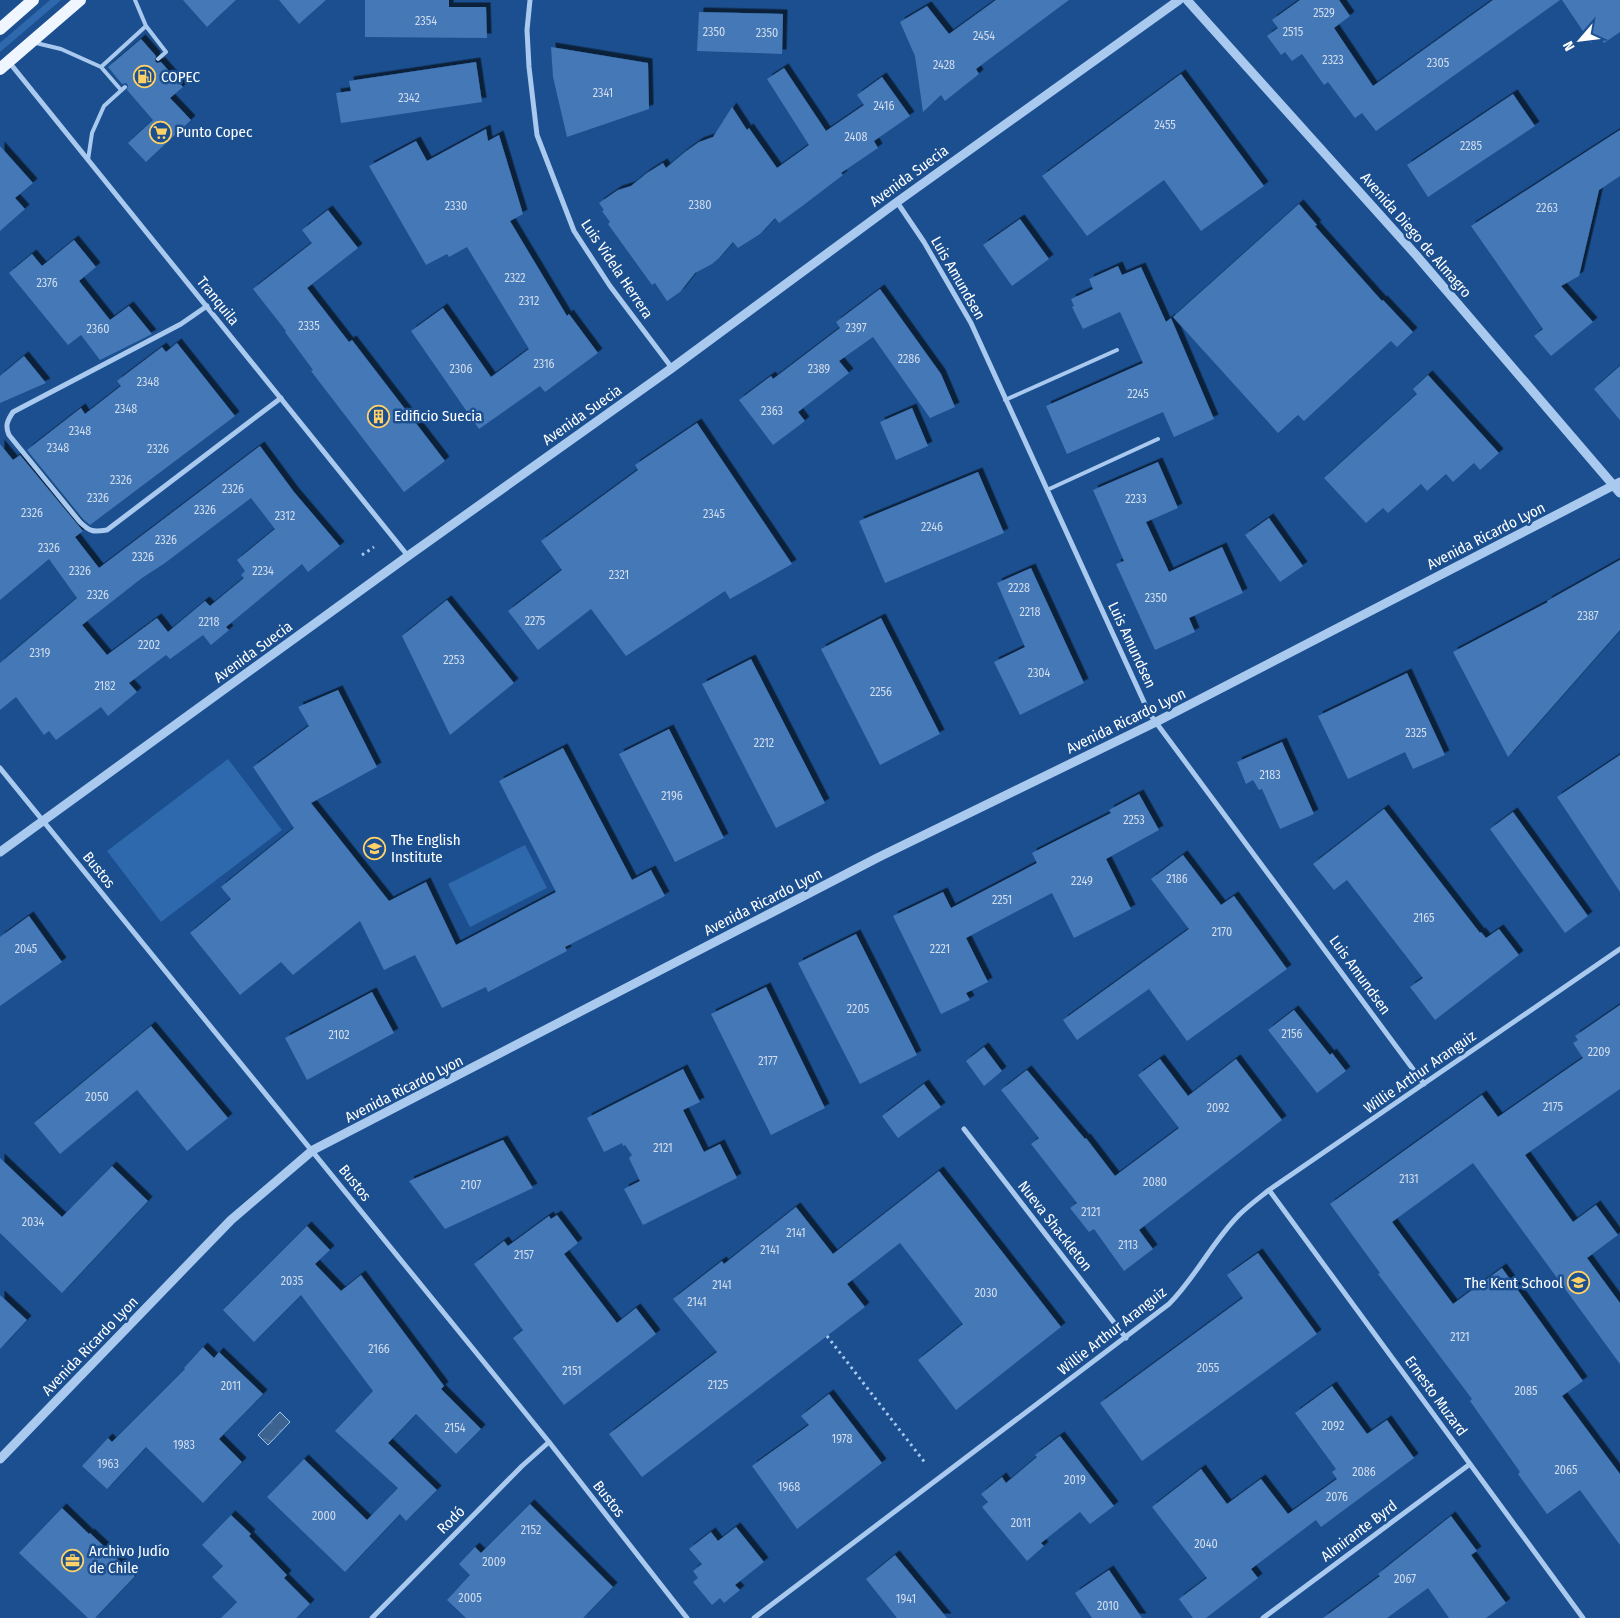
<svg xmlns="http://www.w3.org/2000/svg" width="1620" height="1618" font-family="'Fira Sans Condensed',sans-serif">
  <defs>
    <pattern id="grass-tufts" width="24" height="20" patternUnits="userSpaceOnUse" patternTransform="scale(1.25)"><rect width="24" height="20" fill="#2e69ad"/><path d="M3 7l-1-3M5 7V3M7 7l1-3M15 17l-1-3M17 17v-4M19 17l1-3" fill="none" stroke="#4d80b9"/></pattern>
    <pattern id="water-ripples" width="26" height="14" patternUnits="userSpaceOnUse" patternTransform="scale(1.25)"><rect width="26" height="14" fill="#3c6290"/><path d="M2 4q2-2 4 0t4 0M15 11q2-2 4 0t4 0" fill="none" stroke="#597aa1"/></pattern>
    <filter id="shadow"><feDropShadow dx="4.5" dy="-4.5" stdDeviation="0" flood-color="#0009"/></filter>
  </defs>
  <rect width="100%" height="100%" fill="#1b4f8f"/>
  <path fill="url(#grass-tufts)" d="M50,0H61L0,52V43Z"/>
  <path fill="#2e69ad" d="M228,759L282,830L161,922L107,851Z
    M525,845L547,888L470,927L448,884Z"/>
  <path fill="url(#water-ripples)" stroke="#9cc4f0" d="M280,1412L290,1422L268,1445L258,1435Z"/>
  <path fill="#4478b7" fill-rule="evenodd" filter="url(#shadow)" d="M183,0H236L207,27Z
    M279,0H326L299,24Z
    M365,0H449V7H486L487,38L365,37Z
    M996,0H1069L976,69L979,74L945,101L941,95L923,112L915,56L900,22L927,6L949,34Z
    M1300,0H1339L1350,16L1334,28L1373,86L1493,0H1560L1376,131L1362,113L1355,118L1328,82L1324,85L1302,54L1292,61L1285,52L1281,55L1267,36L1278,28L1272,20Z
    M1562,0H1620V32L1604,43L1600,37L1591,43Z
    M699,12L783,14L782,54L697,51Z
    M141,39L156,56L155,61L157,63L161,62L183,87L170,98L191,120L146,162L128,143L153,120L127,90L128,85L126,83L122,84L108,67Z
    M551,47L648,63L649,109L567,137L553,77Z
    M476,62L482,102L341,123L336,93L351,91L349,81Z
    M784,68L826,131L864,105L857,95L882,77L910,116L874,141L878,148L841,173L843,175L801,207L779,223L775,218L760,234L738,248L733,242L719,258L712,264L695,273L680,292L667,301L655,283L652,285L608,224L610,222L602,211L604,210L599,203L618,190L631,186L647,173L663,163L666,168L685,152L699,142L713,137L732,107L747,130L749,128L777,168L809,145L767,79Z
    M1181,74L1264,186L1201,231L1164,180L1087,236L1042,176Z
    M1513,94L1535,126L1428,197L1407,165Z
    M486,129L488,141L499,135L523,214L510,221L567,316L569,314L598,353L545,392L540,386L479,429L411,331L443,308L491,377L529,349L467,247L449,257L447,254L426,265L369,166L416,141L427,161Z
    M1620,130V176L1599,190L1579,276L1561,286L1593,322L1551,356L1534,336L1543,329L1471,226Z
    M0,146L33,183L15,198L25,209L0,231Z
    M1299,204L1317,225L1315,226L1382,301L1383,300L1413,332L1397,347L1391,341L1304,421L1298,415L1278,433L1173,317Z
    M328,210L358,248L307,288L349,342L352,340L445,461L404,492L311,371L313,370L285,332L286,331L253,289L312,243L302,230Z
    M1020,219L1049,259L1012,286L983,245Z
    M74,240L96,267L79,281L110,320L129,306L152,334L100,360L81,335L68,345L9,273L32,254L42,266Z
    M1118,266L1122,275L1141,267L1166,322L1171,318L1214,419L1174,437L1163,412L1067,454L1046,406L1143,363L1120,312L1083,329L1072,307L1074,306L1071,299L1093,289L1089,279Z
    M880,289L941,374L955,407L930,418L873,337L839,361L849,373L798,412L805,421L773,445L739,400L771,376L773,379L840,328L836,322Z
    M177,343L235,416L90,525L83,519L27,450L81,408L85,414L121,386L117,381L162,347L166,352Z
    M24,356L46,383L0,403V376Z
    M1620,366V420L1594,389Z
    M1428,375L1499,453L1480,470L1474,463L1453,482L1446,474L1427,491L1421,484L1388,513L1383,508L1366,523L1324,478L1417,394L1413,389Z
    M912,408L928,446L896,460L880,422Z
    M697,423L792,564L730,599L725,591L626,656L591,609L538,650L508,611L562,570L541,541L638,470L635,465Z
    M0,444L13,460L20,455L83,531L75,537L99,568L260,446L294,492L340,546L308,572L302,564L226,627L229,630L211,645L203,635L170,659L166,655L129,683L137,692L108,716L101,707L56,740L49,731L44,735L16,697L0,710V663L77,598L49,559L0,600ZM251,498L275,529L237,560L245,571L241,575L244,578L210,606L205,601L168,632L157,618L107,655L82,625L142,578L165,563Z
    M1158,462L1178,508L1146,522L1169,572L1222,547L1243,593L1189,618L1195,632L1155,650L1116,564L1124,561L1093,490Z
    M978,472L1004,533L885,583L859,521Z
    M1269,518L1303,566L1280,582L1245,535Z
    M1620,560V630L1508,757L1453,652L1548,602L1547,601Z
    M1031,568L1084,683L1020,715L994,662L1025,647L997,583Z
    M447,600L514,683L450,735L402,636Z
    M881,618L940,734L880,765L821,649Z
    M751,659L825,803L776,828L702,684Z
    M1407,673L1445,755L1413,769L1405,752L1348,779L1318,716Z
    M338,690L377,767L311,803L389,901L426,882L456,945L556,892L499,781L563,748L632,880L651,870L665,896L565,947L567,951L488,992L486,987L442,1008L415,955L384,970L360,921L293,975L281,962L240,995L190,933L231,899L221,887L294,828L253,767L309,726L298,707Z
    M669,729L724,838L675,862L619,754Z
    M1282,742L1314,814L1280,829L1262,789L1259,790L1253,780L1246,784L1237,762Z
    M1620,755V892L1557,797Z
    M1139,794L1159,830L1106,859L1131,909L1074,938L1052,893L966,938L988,982L966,993L970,1000L941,1014L893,916L943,892L951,908L1037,863L1032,853L1111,813L1109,810Z
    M1384,809L1480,933L1481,932L1486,938L1499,929L1519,955L1435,1020L1410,987L1423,978L1347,880L1334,890L1313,864Z
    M1513,812L1588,916L1565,933L1490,829Z
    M1183,855L1221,905L1234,896L1287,969L1187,1041L1149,989L1077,1040L1063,1020L1189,929L1151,879Z
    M29,916L62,962L0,1006V937Z
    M856,934L917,1055L860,1084L798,963Z
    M766,987L825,1108L771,1135L711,1014Z
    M372,992L394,1033L307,1080L285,1038Z
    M1620,1005V1089L1525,1155L1573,1222L1596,1205L1618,1235L1587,1258L1620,1303V1364L1473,1163L1392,1222L1453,1304L1502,1268L1583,1381L1562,1396L1620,1474V1545L1580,1490L1547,1514L1518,1474L1520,1472L1470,1401L1472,1399L1378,1274L1380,1273L1330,1204L1482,1095L1498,1117L1583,1058L1573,1043L1578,1040L1575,1036Z
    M1294,1010L1330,1055L1332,1053L1346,1071L1317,1093L1268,1030Z
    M151,1026L228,1118L187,1151L137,1090L60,1154L34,1123Z
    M984,1047L1002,1071L984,1086L966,1061Z
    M1160,1059L1188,1096L1236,1059L1282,1120L1139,1230L1153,1249L1124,1271L1094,1229L1089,1232L1070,1208L1077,1203L1031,1144L1039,1138L1001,1090L1027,1070L1085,1139L1086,1138L1115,1176L1179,1128L1138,1075Z
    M683,1069L700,1102L683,1110L704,1152L720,1144L737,1178L643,1225L624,1189L640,1181L629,1158L632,1155L625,1145L623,1146L622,1143L604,1152L587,1118Z
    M924,1084L941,1107L898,1138L882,1116Z
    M503,1140L533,1188L445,1229L409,1181Z
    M0,1158L62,1217L112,1166L148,1201L62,1293L0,1233Z
    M939,1171L1061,1327L956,1410L918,1360L963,1324L900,1243L847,1284L865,1307L642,1477L609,1434L717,1352L673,1299L722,1261L724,1264L796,1207L833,1254Z
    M557,1215L578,1243L564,1254L617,1323L636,1308L656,1334L564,1405L513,1338L523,1330L474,1264L504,1241L508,1246L549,1216L551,1219Z
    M307,1226L330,1250L315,1264L341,1291L361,1275L444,1386L441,1389L481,1429L456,1454L416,1414L388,1443L437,1490L406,1521L400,1514L345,1572L267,1497L304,1459L367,1520L398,1488L335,1431L373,1391L301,1295L254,1342L223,1310Z
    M1258,1253L1317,1334L1142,1461L1100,1403L1243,1298L1227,1275Z
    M0,1295L27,1320L0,1349Z
    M203,1347L214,1358L219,1352L263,1394L219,1439L242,1462L203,1503L146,1447L107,1489L82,1466L108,1438L112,1442L185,1369L184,1368Z
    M1332,1386L1367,1434L1387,1420L1414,1458L1321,1527L1316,1520L1251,1569L1258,1578L1206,1618H1193L1179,1599L1207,1578L1152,1507L1201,1469L1227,1504L1261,1479L1288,1514L1337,1479L1332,1472L1336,1469L1295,1413Z
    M829,1394L882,1463L797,1529L752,1466L809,1425L801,1416Z
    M1060,1436L1114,1506L1090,1524L1080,1512L1041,1543L1044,1546L1027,1561L982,1507L988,1502L981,1494L1002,1477L1006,1483L1037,1457L1035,1455Z
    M530,1504L613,1587L583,1618H466L447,1600L470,1575L459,1564L475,1547L481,1553Z
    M62,1508L89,1534L90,1533L135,1576L95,1618H88L19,1553Z
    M231,1515L251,1534L249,1536L287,1575L284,1578L310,1604L296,1618H221L237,1602L212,1577L223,1566L202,1545Z
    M1451,1516L1477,1551L1471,1555L1506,1603L1486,1618H1449L1428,1588L1387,1618H1323L1380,1576L1378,1574Z
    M736,1527L764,1562L735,1585L740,1590L724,1603L720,1598L712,1605L693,1582L698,1578L693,1571L702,1564L689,1549L711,1532L718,1541Z
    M895,1555L947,1618H897L866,1579Z
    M1109,1570L1142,1618H1092L1075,1593Z"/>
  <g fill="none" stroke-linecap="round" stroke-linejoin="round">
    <path stroke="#a9c9ee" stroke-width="3" stroke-dasharray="2.5 4" stroke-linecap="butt" d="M362,555L374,547
      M827,1336L926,1464"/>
    <path stroke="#a9c9ee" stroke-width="4" d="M135,0L146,26L166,52L158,59
      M36,43L61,49L101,67L121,90
      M101,67L146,26
      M88,160L92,133L104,106L125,87
      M1005,400L1117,350
      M1047,490L1158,439"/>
    <path stroke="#a9c9ee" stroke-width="5" d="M530,0L527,30L529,67L537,135L574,231L610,286L672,368
      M9,62L408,556
      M897,202L924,242L971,323L1149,713L1424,1084
      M207,306L181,324L13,412C7,421 5,426 9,435L80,522C90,532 93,532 107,530L281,398
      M0,768L549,1442L687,1618
      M964,1129L1126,1338
      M1269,1190L1583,1618
      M372,1618L522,1466L549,1442
      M754,1618L1169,1304C1196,1277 1212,1242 1239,1215C1248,1206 1259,1198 1269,1190L1620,949
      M1263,1618L1470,1464"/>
    <path stroke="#a9c9ee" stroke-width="9" d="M1187,0L1416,255L1620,493
      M0,852L408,556L672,368L897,202L1179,0
      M0,1459L231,1220L313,1150L879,857L1156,722L1620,482"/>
    <path stroke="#f0f6ff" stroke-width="12" d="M0,29L33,0
      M0,69L80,0"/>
  </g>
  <defs>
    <symbol id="fuel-ring" viewBox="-11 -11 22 22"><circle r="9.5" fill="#1b4f8f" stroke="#ffd166" stroke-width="1.5"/><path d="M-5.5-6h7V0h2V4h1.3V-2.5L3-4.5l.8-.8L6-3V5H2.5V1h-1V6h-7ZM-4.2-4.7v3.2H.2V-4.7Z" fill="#ffd166"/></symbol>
    <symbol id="supermarket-ring" viewBox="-11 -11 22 22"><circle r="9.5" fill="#1b4f8f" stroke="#ffd166" stroke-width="1.5"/><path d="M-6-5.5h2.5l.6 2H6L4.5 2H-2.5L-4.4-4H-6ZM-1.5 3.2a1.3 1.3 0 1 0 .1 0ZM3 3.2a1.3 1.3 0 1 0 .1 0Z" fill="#ffd166"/></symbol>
    <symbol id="building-ring" viewBox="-11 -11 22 22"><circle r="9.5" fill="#1b4f8f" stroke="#ffd166" stroke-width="1.5"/><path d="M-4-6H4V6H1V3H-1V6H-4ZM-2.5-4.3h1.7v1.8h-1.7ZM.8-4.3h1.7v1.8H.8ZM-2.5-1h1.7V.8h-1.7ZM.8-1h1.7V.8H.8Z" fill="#ffd166"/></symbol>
    <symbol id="school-ring" viewBox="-11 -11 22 22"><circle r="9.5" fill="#1b4f8f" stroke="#ffd166" stroke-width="1.5"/><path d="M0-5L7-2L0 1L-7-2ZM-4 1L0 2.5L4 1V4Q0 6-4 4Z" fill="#ffd166"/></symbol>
    <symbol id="office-ring" viewBox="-11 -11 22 22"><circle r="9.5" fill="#1b4f8f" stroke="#ffd166" stroke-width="1.5"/><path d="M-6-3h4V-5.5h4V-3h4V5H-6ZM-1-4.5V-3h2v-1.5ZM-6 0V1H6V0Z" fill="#ffd166"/></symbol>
  </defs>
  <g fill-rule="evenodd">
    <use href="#fuel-ring" x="132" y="64" width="25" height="25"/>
    <use href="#supermarket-ring" x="148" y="120" width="25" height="25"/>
    <use href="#building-ring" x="366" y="404" width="25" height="25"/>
    <use href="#school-ring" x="362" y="836" width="25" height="25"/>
    <use href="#school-ring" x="1566" y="1270" width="25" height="25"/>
    <use href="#office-ring" x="60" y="1548" width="25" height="25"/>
  </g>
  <g text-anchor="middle" stroke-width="5" stroke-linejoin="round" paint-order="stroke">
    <g font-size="12" fill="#d0dded">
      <text x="1324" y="17">2529</text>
      <text x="426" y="25">2354</text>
      <text x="714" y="36">2350</text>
      <text x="1293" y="36">2515</text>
      <text x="767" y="37">2350</text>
      <text x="984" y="40">2454</text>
      <text x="1333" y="64">2323</text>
      <text x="1438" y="67">2305</text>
      <text x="944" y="69">2428</text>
      <text x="603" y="97">2341</text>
      <text x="409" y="102">2342</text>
      <text x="884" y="110">2416</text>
      <text x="1165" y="129">2455</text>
      <text x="856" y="141">2408</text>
      <text x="1471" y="150">2285</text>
      <text x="700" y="209">2380</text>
      <text x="456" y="210">2330</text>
      <text x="1547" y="212">2263</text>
      <text x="515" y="282">2322</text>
      <text x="47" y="287">2376</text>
      <text x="529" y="305">2312</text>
      <text x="309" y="330">2335</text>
      <text x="856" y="332">2397</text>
      <text x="98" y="333">2360</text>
      <text x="909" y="363">2286</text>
      <text x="544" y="368">2316</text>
      <text x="461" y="373">2306</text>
      <text x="819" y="373">2389</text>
      <text x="148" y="386">2348</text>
      <text x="1138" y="398">2245</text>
      <text x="126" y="413">2348</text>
      <text x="772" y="415">2363</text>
      <text x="80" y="435">2348</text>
      <text x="58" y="452">2348</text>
      <text x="158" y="453">2326</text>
      <text x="121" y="484">2326</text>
      <text x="233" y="493">2326</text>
      <text x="98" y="502">2326</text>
      <text x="1136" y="503">2233</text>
      <text x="205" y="514">2326</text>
      <text x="32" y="517">2326</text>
      <text x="714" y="518">2345</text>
      <text x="285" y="520">2312</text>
      <text x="932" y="531">2246</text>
      <text x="166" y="544">2326</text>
      <text x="49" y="552">2326</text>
      <text x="143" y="561">2326</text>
      <text x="80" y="575">2326</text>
      <text x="263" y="575">2234</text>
      <text x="619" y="579">2321</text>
      <text x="1019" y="592">2228</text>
      <text x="98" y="599">2326</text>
      <text x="1156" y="602">2350</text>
      <text x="1030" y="616">2218</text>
      <text x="1588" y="620">2387</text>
      <text x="535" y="625">2275</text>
      <text x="209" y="626">2218</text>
      <text x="149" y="649">2202</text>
      <text x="40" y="657">2319</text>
      <text x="454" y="664">2253</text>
      <text x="1039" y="677">2304</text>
      <text x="105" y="690">2182</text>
      <text x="881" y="696">2256</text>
      <text x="1416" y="737">2325</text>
      <text x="764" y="747">2212</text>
      <text x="1270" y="779">2183</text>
      <text x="672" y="800">2196</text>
      <text x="1134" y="824">2253</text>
      <text x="1177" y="883">2186</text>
      <text x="1082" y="885">2249</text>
      <text x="1002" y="904">2251</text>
      <text x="1424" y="922">2165</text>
      <text x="1222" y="936">2170</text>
      <text x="26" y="953">2045</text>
      <text x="940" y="953">2221</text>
      <text x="858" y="1013">2205</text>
      <text x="1292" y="1038">2156</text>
      <text x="339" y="1039">2102</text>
      <text x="1599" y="1056">2209</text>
      <text x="768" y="1065">2177</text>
      <text x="97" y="1101">2050</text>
      <text x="1553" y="1111">2175</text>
      <text x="1218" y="1112">2092</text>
      <text x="663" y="1152">2121</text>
      <text x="1409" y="1183">2131</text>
      <text x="1155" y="1186">2080</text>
      <text x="471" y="1189">2107</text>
      <text x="1091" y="1216">2121</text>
      <text x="33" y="1226">2034</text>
      <text x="796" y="1237">2141</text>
      <text x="1128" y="1249">2113</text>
      <text x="770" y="1254">2141</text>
      <text x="524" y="1259">2157</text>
      <text x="292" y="1285">2035</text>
      <text x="722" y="1289">2141</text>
      <text x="986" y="1297">2030</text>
      <text x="697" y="1306">2141</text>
      <text x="1460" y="1341">2121</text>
      <text x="379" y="1353">2166</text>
      <text x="1208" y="1372">2055</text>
      <text x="572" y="1375">2151</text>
      <text x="718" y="1389">2125</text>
      <text x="231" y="1390">2011</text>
      <text x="1526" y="1395">2085</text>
      <text x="1333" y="1430">2092</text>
      <text x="455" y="1432">2154</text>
      <text x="842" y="1443">1978</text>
      <text x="184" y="1449">1983</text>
      <text x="108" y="1468">1963</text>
      <text x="1566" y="1474">2065</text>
      <text x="1364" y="1476">2086</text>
      <text x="1075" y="1484">2019</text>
      <text x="789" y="1491">1968</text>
      <text x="1337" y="1501">2076</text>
      <text x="324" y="1520">2000</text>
      <text x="1021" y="1527">2011</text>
      <text x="531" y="1534">2152</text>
      <text x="1206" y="1548">2040</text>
      <text x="494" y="1566">2009</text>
      <text x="1405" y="1583">2067</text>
      <text x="470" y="1602">2005</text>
      <text x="906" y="1603">1941</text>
      <text x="1108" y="1610">2010</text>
    </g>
    <g font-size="15" fill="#fff" stroke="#1b4f8f" text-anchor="start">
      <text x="161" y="82">COPEC</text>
      <text x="176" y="137">Punto Copec</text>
      <text x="394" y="421">Edificio Suecia</text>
      <text x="391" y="845">The English<tspan x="391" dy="17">Institute</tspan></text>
      <text x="1563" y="1288" text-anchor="end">The Kent School</text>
      <text x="89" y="1556">Archivo Judío<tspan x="89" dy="17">de Chile</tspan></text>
    </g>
    <g font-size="15" fill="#fff" stroke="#1b4f8f">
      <text transform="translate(909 176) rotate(-36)" y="5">Avenida Suecia</text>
      <text transform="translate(1416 235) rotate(49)" y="5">Avenida Diego de Almagro</text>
      <text transform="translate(617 269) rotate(56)" y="5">Luis Videla Herrera</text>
      <text transform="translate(958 278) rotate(60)" y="5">Luis Amundsen</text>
      <text transform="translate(218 301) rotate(51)" y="5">Tranquila</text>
      <text transform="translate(582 415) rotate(-35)" y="5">Avenida Suecia</text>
      <text transform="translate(1486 536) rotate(-27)" y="5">Avenida Ricardo Lyon</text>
      <text transform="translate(1132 645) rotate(65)" y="5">Luis Amundsen</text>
      <text transform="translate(253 652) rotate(-36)" y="5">Avenida Suecia</text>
      <text transform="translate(1126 721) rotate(-26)" y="5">Avenida Ricardo Lyon</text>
      <text transform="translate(99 870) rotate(51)" y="5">Bustos</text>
      <text transform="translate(763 902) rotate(-27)" y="5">Avenida Ricardo Lyon</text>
      <text transform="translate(1360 975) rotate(54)" y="5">Luis Amundsen</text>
      <text transform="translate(1420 1072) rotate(-35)" y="5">Willie Arthur Aranguiz</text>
      <text transform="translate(404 1089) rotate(-27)" y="5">Avenida Ricardo Lyon</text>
      <text transform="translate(355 1183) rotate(51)" y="5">Bustos</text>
      <text transform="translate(1055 1226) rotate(52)" y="5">Nueva Shackleton</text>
      <text transform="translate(1112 1331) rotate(-38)" y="5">Willie Arthur Aranguiz</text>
      <text transform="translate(90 1346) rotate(-46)" y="5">Avenida Ricardo Lyon</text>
      <text transform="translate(1436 1396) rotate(54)" y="5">Ernesto Muzard</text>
      <text transform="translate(609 1499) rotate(52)" y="5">Bustos</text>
      <text transform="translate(451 1520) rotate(-45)" y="5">Rodó</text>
      <text transform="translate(1359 1531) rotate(-37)" y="5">Almirante Byrd</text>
    </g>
  </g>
  <g transform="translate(1580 40) rotate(242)" stroke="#1b4f8f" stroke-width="4" paint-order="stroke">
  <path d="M0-4L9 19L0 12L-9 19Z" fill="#ffffff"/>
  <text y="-8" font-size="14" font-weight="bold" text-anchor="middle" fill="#ffffff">N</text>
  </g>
</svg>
